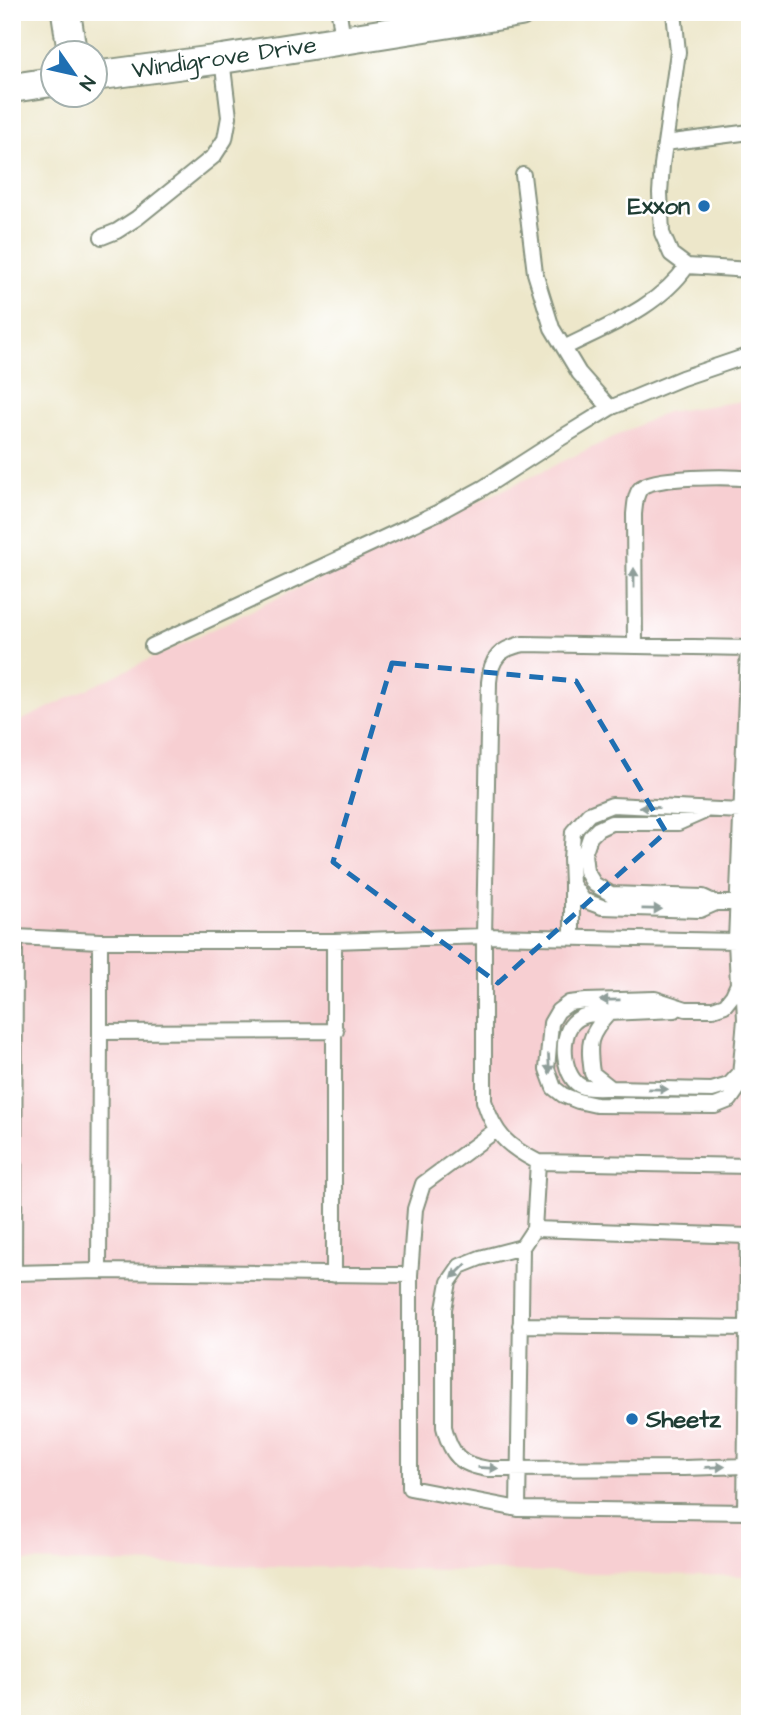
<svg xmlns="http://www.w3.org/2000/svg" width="762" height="1736" font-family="'Architects Daughter',sans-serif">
  <rect width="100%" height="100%" fill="#fff"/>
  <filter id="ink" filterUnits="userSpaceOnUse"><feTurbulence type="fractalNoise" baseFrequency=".0143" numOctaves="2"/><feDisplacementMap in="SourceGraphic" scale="14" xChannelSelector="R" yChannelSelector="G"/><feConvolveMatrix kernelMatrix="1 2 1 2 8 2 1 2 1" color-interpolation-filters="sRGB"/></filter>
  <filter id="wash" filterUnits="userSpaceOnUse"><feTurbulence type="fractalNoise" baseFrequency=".00686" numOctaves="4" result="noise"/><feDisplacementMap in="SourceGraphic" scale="28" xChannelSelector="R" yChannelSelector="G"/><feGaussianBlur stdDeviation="1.57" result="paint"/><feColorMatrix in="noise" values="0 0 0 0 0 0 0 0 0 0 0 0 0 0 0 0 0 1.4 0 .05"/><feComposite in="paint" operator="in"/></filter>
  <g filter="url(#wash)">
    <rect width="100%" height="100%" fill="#ede7ca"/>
    <path fill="#f7cfd2" d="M750,400V1576L12,1561V725L666,412Z"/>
  </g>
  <g filter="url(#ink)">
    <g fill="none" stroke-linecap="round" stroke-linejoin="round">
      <defs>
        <path id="service" d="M339,12L343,40
          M674,12L678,52L662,165L660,193L662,233L671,254L687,266L750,270
          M665,143L750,132
          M523,175L535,273L552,328L579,373L610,408
          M102,237L117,231L137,218L214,156L225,139L229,117L222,59
          M564,348C607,326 659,307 687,266
          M152,646L437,513L483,488L561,438L610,408L682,378L750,355
          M635,646L634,514C635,506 635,494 641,488C651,476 733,476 750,479
          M750,648L524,644C500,648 491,658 489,682L484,936V1101C495,1135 507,1146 538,1162L750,1166
          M703,812L678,823H611L598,829L590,837L584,854L586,871L594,884L611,894L703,897L716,903
          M738,903H716L700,910L602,907L583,900L572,884L571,859L573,832L589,814L612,805L741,811
          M572,938V884
          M334,941V1275
          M736,941L738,984L744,998L745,1019L739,1087L730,1100L715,1106L596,1105L578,1101L563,1095L554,1088L547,1069L551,1023L558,1011L569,1003L586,1001L655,999L686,1009H713L725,1005L733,995L738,984
          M675,1010L609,1013C588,1036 588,1043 592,1073L611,1088L712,1090L729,1085L740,1073
          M609,1013C596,1014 582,1013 573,1023C559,1037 563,1080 583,1087C591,1089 603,1088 611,1088
          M100,1032V941
          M496,1130L423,1184L415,1209L410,1275L99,1271L14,1273L15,937L100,941H334L484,936L736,941L748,648
          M538,1162L534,1229L522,1247L518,1509L750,1512
          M534,1229L748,1236L745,1512
          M522,1247L480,1258L460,1266L449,1282L444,1309V1427C451,1455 460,1465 488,1469L684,1468L745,1466
          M99,1271L100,1032L336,1031
          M410,1275V1488L518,1509
          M520,1325L747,1328"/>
        <path id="minor" d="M66,12L72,52
          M94,76L222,59L520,12
          M12,88L52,82"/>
      </defs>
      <use href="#service" stroke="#86927f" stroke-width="18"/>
      <use href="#minor" stroke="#86927f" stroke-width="32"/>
      <use href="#service" stroke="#fff" stroke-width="14"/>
      <use href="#minor" stroke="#fff" stroke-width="28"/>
    </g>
    <defs><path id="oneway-solid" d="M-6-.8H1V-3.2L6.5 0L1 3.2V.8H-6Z" transform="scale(1.75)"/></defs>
    <g fill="#8f9e9a">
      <use href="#oneway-solid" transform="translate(634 578) rotate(-90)"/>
      <use href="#oneway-solid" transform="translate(649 807) rotate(-177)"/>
      <use href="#oneway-solid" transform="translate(652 909) rotate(1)"/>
      <use href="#oneway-solid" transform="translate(610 1000) rotate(179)"/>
      <use href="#oneway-solid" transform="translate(549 1064) rotate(87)"/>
      <use href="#oneway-solid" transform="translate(658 1089) rotate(1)"/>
      <use href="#oneway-solid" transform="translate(459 1271) rotate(136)"/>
      <use href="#oneway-solid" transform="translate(715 1467) rotate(-2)"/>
      <use href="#oneway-solid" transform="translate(488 1468) rotate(3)"/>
    </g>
  </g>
  <path fill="none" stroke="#1f6fb2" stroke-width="5" stroke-dasharray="14 9" stroke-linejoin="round" d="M392,663L576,681L666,832L498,983L333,862Z"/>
  <g fill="#1f6fb2" stroke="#fff" stroke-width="2.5">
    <circle cx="704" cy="206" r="7"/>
    <circle cx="632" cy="1419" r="7"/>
  </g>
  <g text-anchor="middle" stroke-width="5" stroke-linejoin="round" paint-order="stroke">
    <g font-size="24" fill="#1f3d34" stroke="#fff">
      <text transform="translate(224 57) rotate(-8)" y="8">Windigrove Drive</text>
    </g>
    <g font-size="24" font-weight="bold" fill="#1f3d34" stroke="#fff" text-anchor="end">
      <text x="690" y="214">Exxon</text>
      <text x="646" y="1427" text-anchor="start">Sheetz</text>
    </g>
  </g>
  <rect width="762" height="1736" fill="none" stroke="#fff" stroke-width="42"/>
  <g transform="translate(74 74) rotate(124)"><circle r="33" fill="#ffffff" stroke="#a5b1ae" stroke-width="2"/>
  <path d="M0-5L12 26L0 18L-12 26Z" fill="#1f6fb2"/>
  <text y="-10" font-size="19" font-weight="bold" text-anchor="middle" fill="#1f3d34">N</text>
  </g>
</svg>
